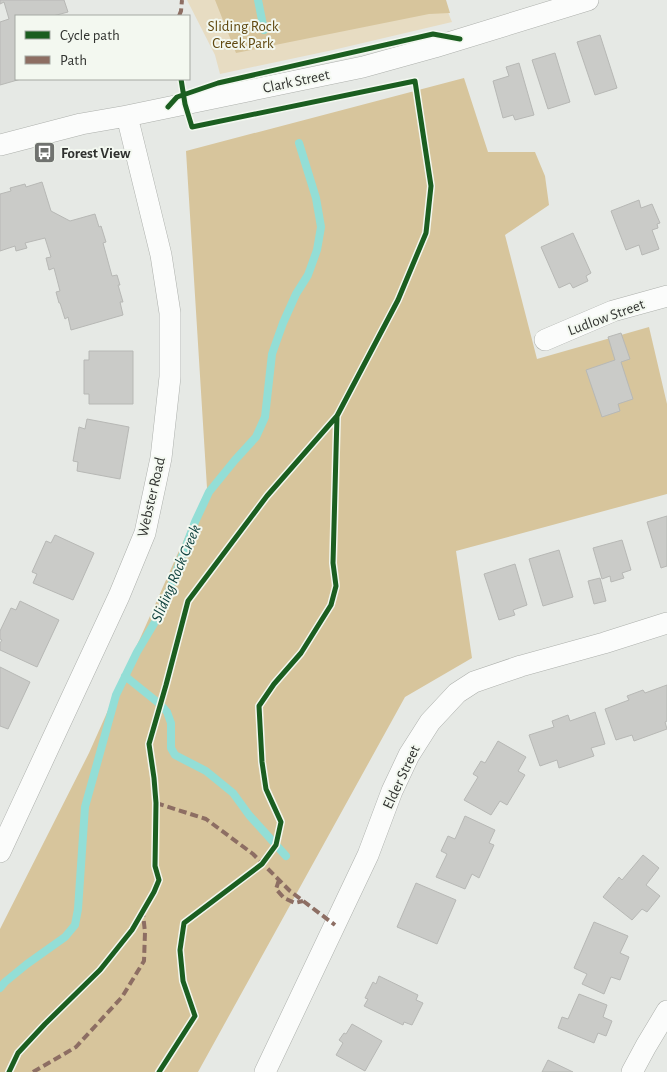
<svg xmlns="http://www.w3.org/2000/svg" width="667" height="1072" font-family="'Alegreya Sans',sans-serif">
  <rect width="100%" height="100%" fill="#e6e9e5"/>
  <path fill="#e7dcc2" d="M187,0H443L452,22L333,50L220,74L215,55Z"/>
  <path fill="#d7c59c" d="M215,0H446L450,13L429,14L236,53Z
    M464,78L488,152H535L545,176L549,205L505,235L537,359L649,327L667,404V494L456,551L472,658L405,697L198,1072H0V929L89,753L207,488L186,151Z"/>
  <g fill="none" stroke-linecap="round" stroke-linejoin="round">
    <path stroke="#93ded6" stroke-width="8" d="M258,0L264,30
      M125,676L161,705L167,712L171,723V748L175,755L206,771L233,793L249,815L286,856
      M0,988L5,982L27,964L65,937L75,925L78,909L85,807L116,695L137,652L161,612L195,522L209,492L235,460L256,437L265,417L272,354L283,323L296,294L308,275L317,250L321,227L316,198L299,143"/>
  </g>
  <path fill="#cacbc8" stroke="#b7b8b5" d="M0,0H64L68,12L53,16H16V79H21L0,85V22L9,19L4,2L0,4Z
    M600,35L617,88L595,95L577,42Z
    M555,53L570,102L548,109L532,60Z
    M519,63L534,115L515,120L513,115L503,118L493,81L509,76L506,67Z
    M42,182L51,211L70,221L95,214L99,227L101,226L106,242L103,243L112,276L117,275L120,285H118L123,302H120L123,315L71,330L68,317L65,319L60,303H59L56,292L60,291L54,268L49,270L46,258L51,257L45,238L25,243L27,248L16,251L15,246L0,251V194L11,191L10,188L25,184L26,187Z
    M639,200L641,208L652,204L660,223L657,224L658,228L652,230L659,249L642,255L639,245L626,250L611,211Z
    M573,233L591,273L586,276L588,281L573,288L570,283L559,288L541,247Z
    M621,333L630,359L621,362L633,399L618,404L620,411L602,417L586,370L615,360L608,337Z
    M89,351H133V404H89V394H84V360H89Z
    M87,419L129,427L120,479L77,471L78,462L73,461L79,427L85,429Z
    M667,516V566L661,568L647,522Z
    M55,535L94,553L73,600L33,583L37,574L32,572L46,541L51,543Z
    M622,540L631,570L622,573L624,578L611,582L610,576L602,579L593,548Z
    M559,550L573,597L543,606L529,559Z
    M515,564L527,605L513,610L515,615L499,620L484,574Z
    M600,578L606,601L594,604L588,581Z
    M20,601L59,620L37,667L0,650V643L2,640L0,639V631L11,608L16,610Z
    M0,667L30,682L8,729L0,726Z
    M667,685V721L665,722L667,729L634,741L632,735L616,740L605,709L629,700L627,696L643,690L645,693Z
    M595,712L605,744L591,748L594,756L559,768L557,760L540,766L529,735L554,727L552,721L568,715L570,721Z
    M498,741L526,757L518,771L525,775L507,805L500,801L491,815L464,800L478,777L473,774L481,761L485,763Z
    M465,816L495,830L489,843L494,845L479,878L472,874L465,889L436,877L447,854L441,851L448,836L455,839Z
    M643,855L659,868L646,885L660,896L647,912L642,909L632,920L603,897L619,877L622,880Z
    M416,883L456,900L437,944L397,927Z
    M594,922L628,936L620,953L629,957L620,980L611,977L604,994L582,984L587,974L574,968Z
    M379,976L418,995L416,1000L423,1003L412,1025L404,1022L403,1025L364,1006L368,999L365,998L373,982L376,984Z
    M579,994L607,1005L603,1017L612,1021L606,1036L598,1033L594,1043L558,1028L562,1017L568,1019Z
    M352,1024L382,1041L365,1071L336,1055L343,1043L339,1040L344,1033L346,1034Z
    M548,1060L573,1072H542Z"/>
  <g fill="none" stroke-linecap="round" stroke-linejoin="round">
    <defs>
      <path id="street" d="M0,145L81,124L127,116L363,67L435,47L588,0
        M545,340L613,311L667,296
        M0,852L119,596L145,533L161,458L170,377V313L161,255L127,116
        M265,1072L368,855L392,791L409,755L430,722L457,693L474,682L521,666L604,643L667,623
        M632,1072L646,1046L667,1011"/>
    </defs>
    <use href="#street" stroke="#adb0ac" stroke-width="22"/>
    <use href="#street" stroke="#fbfcfb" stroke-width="21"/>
    <path stroke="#8d6e63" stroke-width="4" stroke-dasharray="8 4" stroke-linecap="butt" d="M179,16L181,11L182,0
      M156,803L206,819L253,854L290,891L335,925
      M279,880L276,889L284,898L295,903L303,901
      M33,1072L76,1047L122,997L144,961L145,932L143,914"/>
    <defs>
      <path id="cycleway" d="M168,107L177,97L218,83L433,34L460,39
        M9,1072L18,1053L45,1024L100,970L132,930L154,892L159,880L155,866L156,803L154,778L149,744L166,685L188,601L267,496L337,416L398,300L426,233L431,186L415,81L192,127L185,104L181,79
        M159,1072L195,1016L183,981L180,950L184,923L262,864L276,845L281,822L266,789L262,762L259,706L274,684L301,653L331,605L336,586L333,563L337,416"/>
    </defs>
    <use href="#cycleway" stroke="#f3f8f0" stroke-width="8"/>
    <use href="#cycleway" stroke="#1b5e20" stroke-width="5"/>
  </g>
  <defs>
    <symbol id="bus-square" viewBox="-11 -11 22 22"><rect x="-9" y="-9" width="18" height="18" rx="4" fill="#70726f" stroke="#f3f8f0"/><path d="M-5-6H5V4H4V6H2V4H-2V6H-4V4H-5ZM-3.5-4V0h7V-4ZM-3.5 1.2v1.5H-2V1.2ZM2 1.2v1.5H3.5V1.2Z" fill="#fff"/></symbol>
  </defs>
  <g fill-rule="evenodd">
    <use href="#bus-square" x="32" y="140" width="25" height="25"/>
  </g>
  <g text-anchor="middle" stroke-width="4" stroke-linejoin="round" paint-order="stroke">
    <g font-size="15" fill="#60480f" stroke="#f3f8f0">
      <text x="243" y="31">Sliding Rock<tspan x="243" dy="17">Creek Park</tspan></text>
    </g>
    <g font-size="15" fill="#30322f" stroke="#f3f8f0">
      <text transform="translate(296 81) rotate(-12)" y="5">Clark Street</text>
      <text transform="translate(606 317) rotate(-20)" y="5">Ludlow Street</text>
      <text transform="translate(151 497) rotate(-77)" y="5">Webster Road</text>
      <text transform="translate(401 777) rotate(-65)" y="5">Elder Street</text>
    </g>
    <g font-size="15" font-weight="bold" fill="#30322f" stroke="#f3f8f0" text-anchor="start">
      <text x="61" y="158">Forest View</text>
    </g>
    <g font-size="16" font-style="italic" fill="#10423e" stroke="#f3f8f0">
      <text transform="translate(175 573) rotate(-67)" y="6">Sliding Rock Creek</text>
    </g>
  </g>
  <rect x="15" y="15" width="175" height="65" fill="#f3f8f0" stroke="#a5a9a3"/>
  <rect x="25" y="31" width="25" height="8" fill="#1b5e20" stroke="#a5a9a3"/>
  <text x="60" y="40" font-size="15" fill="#30322f">Cycle path</text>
  <rect x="25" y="56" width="25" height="8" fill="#8d6e63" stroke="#a5a9a3"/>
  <text x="60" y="65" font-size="15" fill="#30322f">Path</text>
</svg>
